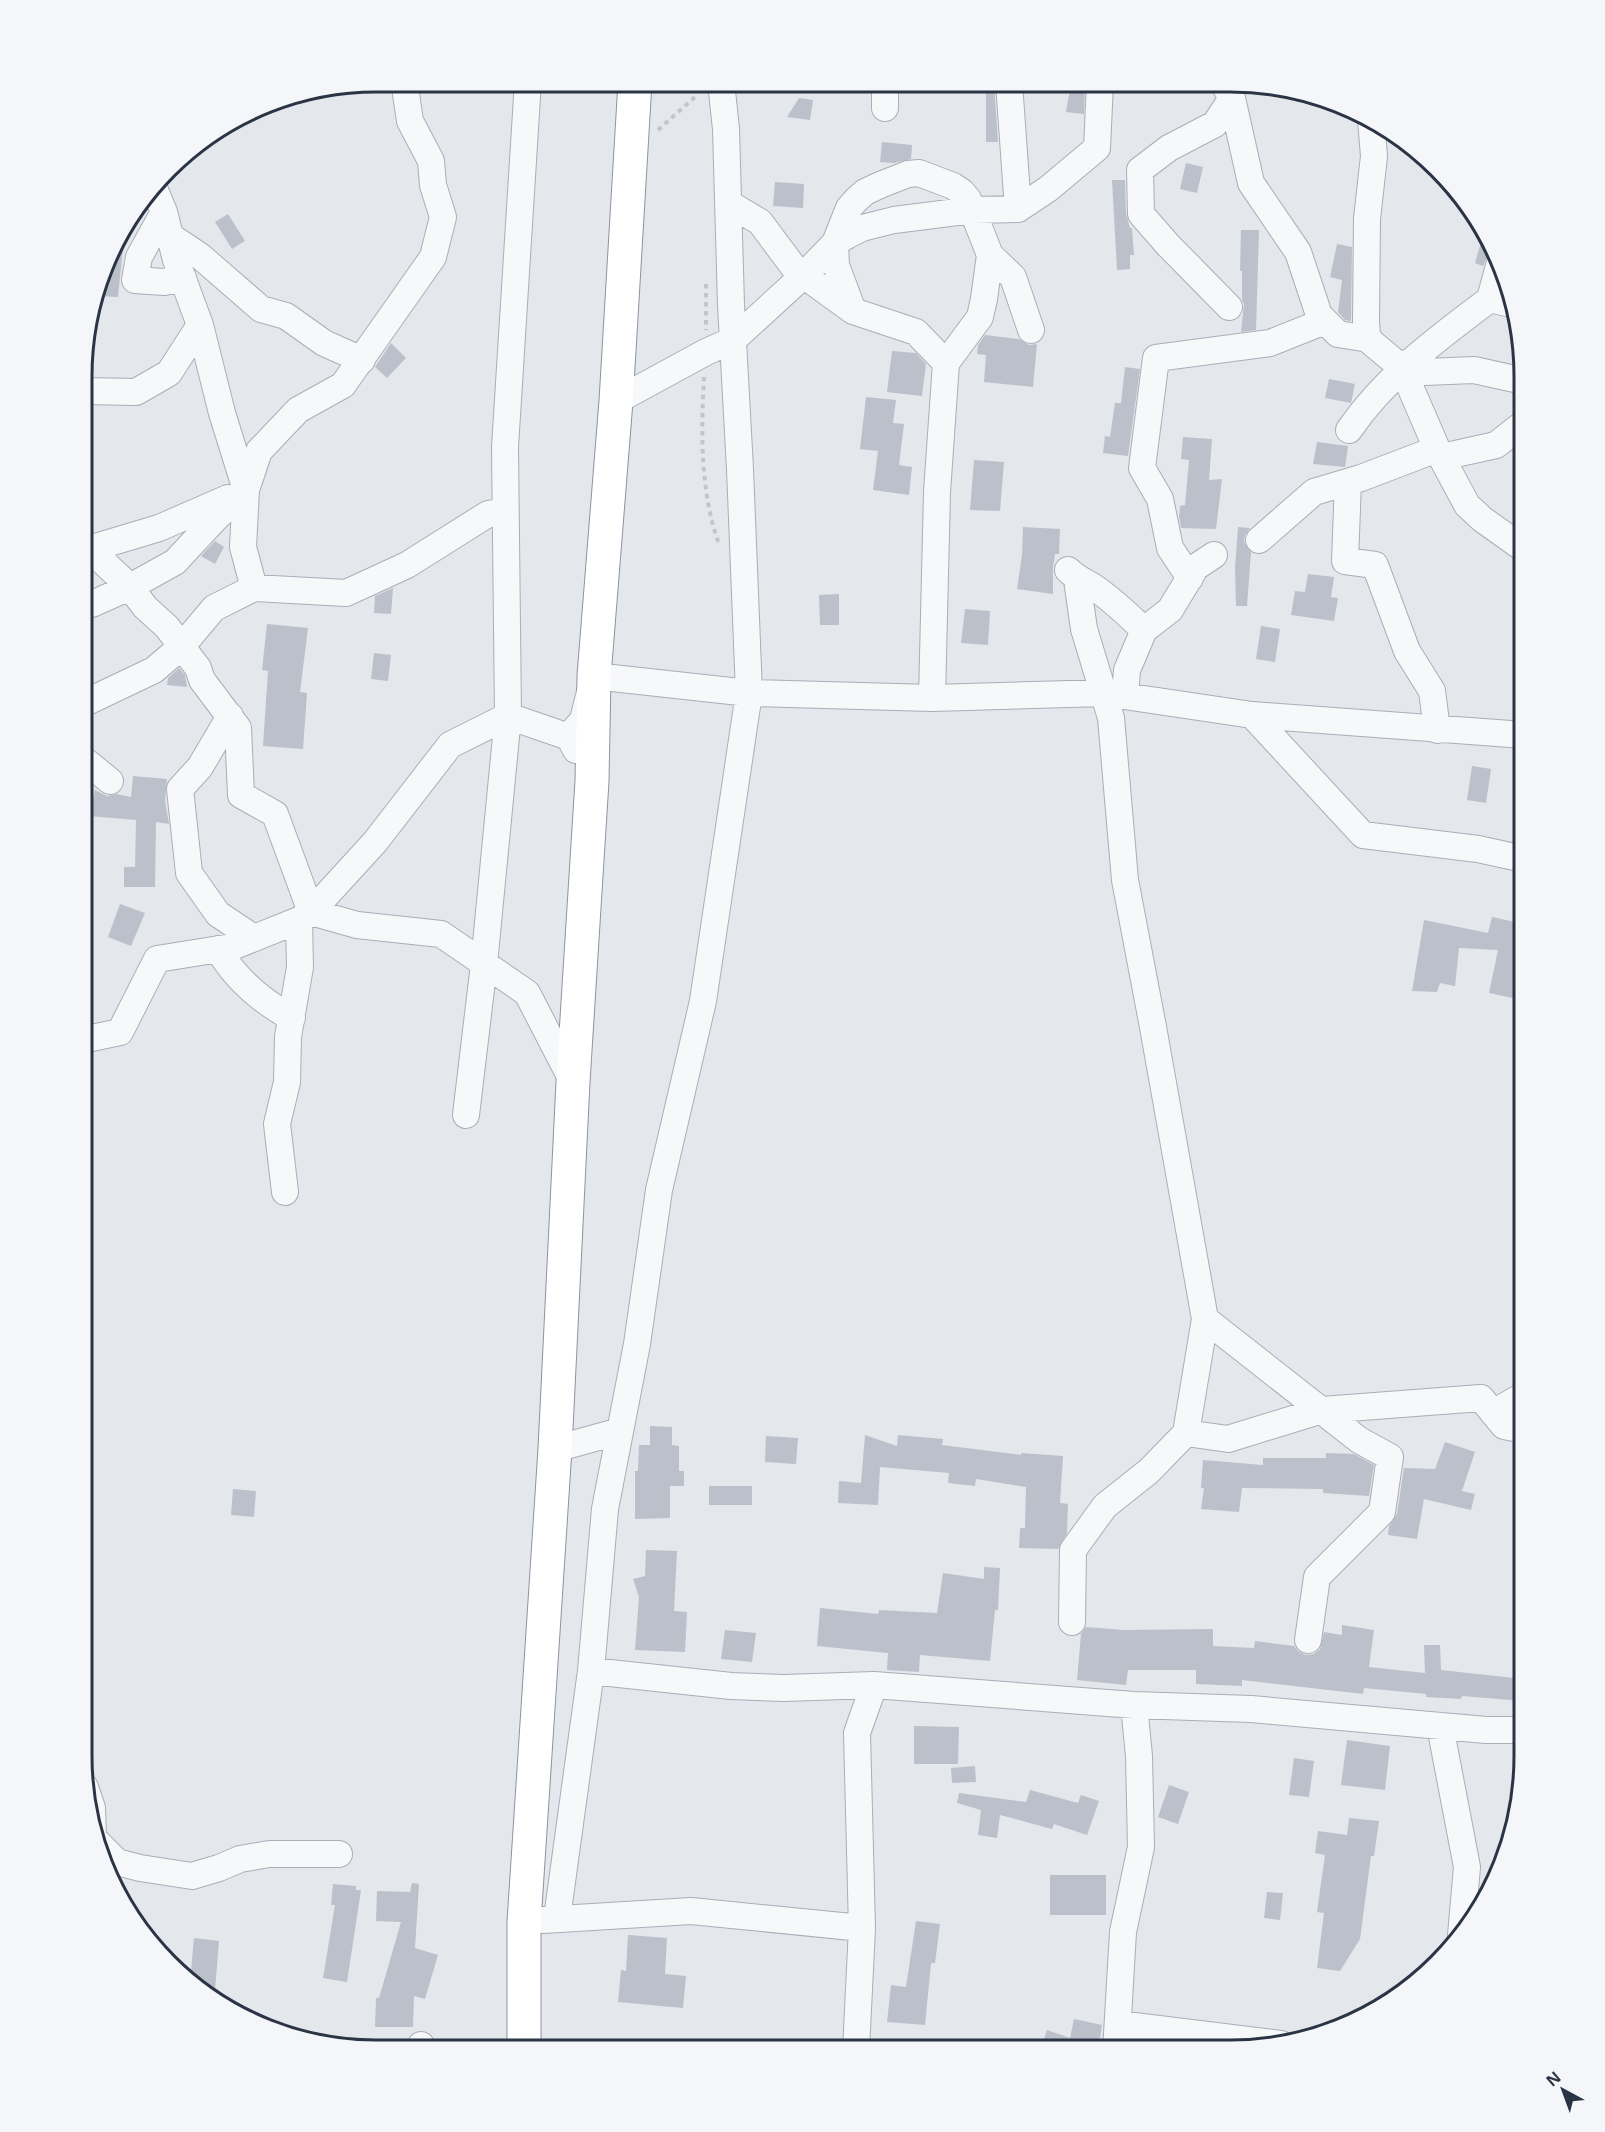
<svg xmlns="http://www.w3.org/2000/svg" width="1605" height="2132" viewBox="0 0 1605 2132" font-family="'Noto Sans',sans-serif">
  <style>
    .building { fill: #bbc0ca }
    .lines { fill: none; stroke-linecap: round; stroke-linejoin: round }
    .minor-casing { stroke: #a9aeb7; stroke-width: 28 }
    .highway-casing { stroke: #8b94a3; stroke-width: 35 }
    .path { stroke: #c2c5cb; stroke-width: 4; stroke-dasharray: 4.5 4.5; stroke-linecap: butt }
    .minor { stroke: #f7f8fa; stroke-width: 26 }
    .highway { stroke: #fff; stroke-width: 33 }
    .rim { fill: none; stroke: #2b3445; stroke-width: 3 }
  </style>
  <rect width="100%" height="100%" fill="#e4e7ec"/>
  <path class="building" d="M986 83H994L998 142H986Z
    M1071 83H1085L1084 114 1066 112Z
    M799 98 813 100 810 120 787 117Z
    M882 142 912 145 911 159 894 163 880 162Z
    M1186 163 1203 167 1197 193 1180 189Z
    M1112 180H1125L1126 214 1130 228H1132L1134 255H1130V269L1117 270Z
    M775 182 804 184 803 208 773 206Z
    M228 214 245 241 232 249 215 222Z
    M1241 230H1259L1256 330 1241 332 1244 304 1242 300V271H1240Z
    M1484 231 1495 248 1489 252 1483 266 1475 263Z
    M118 236 124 238 118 297 98 296Z
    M1337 244 1352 247 1351 321 1345 320 1338 312 1342 280 1330 277Z
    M985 335 1019 339 1029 345 1037 344 1033 387 984 382 986 355 977 354 978 345Z
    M391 343 406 358 387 378 375 367Z
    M892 351 916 353 926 364 922 396 887 392Z
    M1125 367 1140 369 1128 456 1103 453 1105 436 1110 437 1115 403H1121Z
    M1329 379 1355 384 1351 403 1325 398Z
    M866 397 896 400 893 423 904 424 899 465 912 467 909 495 873 490 878 451 860 449Z
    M1183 437 1212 439 1209 480 1222 479 1216 529 1181 528 1179 516 1180 506 1185 505 1189 460 1181 459Z
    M1317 442 1348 446 1345 467 1313 464Z
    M974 460 1004 462 1000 511 970 510Z
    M1023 527 1060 529 1059 554H1055L1053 567V594L1017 589 1022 555Z
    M1238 527 1250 528 1245 535 1244 542 1251 552 1247 606H1236L1235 568Z
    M215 541 224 547 215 564 201 556Z
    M1308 574 1334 577 1331 597 1338 598 1334 621 1291 615 1295 591 1305 592Z
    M393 588 391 614 374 613 375 596Z
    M839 594V625H820L819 595Z
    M965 609 990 611 988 645 961 643Z
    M267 624 308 628 300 692 307 693 303 749 263 746 268 671 262 670Z
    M1261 626 1280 629 1275 662 1256 659Z
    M374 653 391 655 388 681 371 679Z
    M179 668 185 675 187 687 167 685 168 678Z
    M1472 766 1491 769 1486 803 1467 800Z
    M133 776 167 779 165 801 169 824 156 822 155 887H124V867H135L136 820 89 816 95 790 107 796 116 794 131 797Z
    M120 904 145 913 131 946 108 937Z
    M1492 917 1524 924V966L1517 999 1489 993 1498 950 1459 948 1455 986 1440 983 1437 992 1412 991 1424 920 1488 933Z
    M650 1426 672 1427V1445L679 1446V1471H684V1486H670V1518L635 1519V1471H638L639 1445H650Z
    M865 1435 897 1446 898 1435 943 1439 942 1445 1021 1455V1453L1063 1456 1060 1503 1068 1504 1067 1533 1058 1549 1019 1548 1020 1528H1025L1026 1487 976 1479 975 1486 948 1483 949 1473 880 1467 878 1505 838 1503 839 1481 861 1483Z
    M766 1436 798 1438 796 1464 765 1462Z
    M1445 1442 1475 1452 1462 1491 1475 1494 1471 1510 1424 1499 1417 1539 1388 1535 1389 1526 1397 1514 1404 1468 1435 1469Z
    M1326 1453 1354 1454 1374 1465 1369 1496 1323 1493V1489L1242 1488 1239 1512 1201 1509 1204 1488H1201L1203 1460 1263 1465V1458H1326Z
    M709 1486H752V1505H709Z
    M233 1489 256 1491 254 1517 231 1515Z
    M646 1550 677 1551 674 1611 687 1612 685 1652 635 1650 639 1597 633 1579 645 1576Z
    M984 1567 1000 1568 998 1610H995L990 1661 920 1655 919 1672 887 1670 888 1653 817 1646 820 1608 878 1614 879 1610 937 1613 943 1573 984 1579Z
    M1342 1625 1374 1630 1369 1667 1425 1673 1424 1645H1440L1441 1670 1523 1679V1701L1462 1696 1461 1699 1426 1697V1694L1364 1688 1363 1694 1242 1680V1686L1196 1684V1670H1128L1126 1685 1077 1680 1081 1634 1086 1627 1124 1630 1213 1629V1646L1254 1648 1255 1641 1294 1646 1299 1652 1306 1655 1314 1654 1320 1649 1324 1632 1342 1635Z
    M725 1630 756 1633 752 1662 721 1659Z
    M914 1726 959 1727 958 1764H914Z
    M1347 1740 1390 1746 1385 1790 1341 1785Z
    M1294 1758 1314 1761 1309 1797 1289 1795Z
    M975 1766 976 1782 952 1783 951 1768Z
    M1169 1785 1189 1792 1178 1824 1158 1817Z
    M1030 1790 1078 1803 1081 1795 1099 1801 1087 1835 1054 1824 1052 1829 1000 1815 997 1838 978 1835 981 1810 957 1803 959 1793 1026 1802Z
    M1349 1818 1379 1821 1374 1856H1371L1360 1939 1340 1971 1317 1968 1324 1913 1317 1912 1325 1855 1315 1853 1318 1831 1347 1835Z
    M1050 1875H1106V1915H1050Z
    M412 1883 419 1884 415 1948 438 1955 425 1999 414 1996 413 2027H375L376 1998H379L401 1922 376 1921 377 1891 410 1892Z
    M333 1884 356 1886V1890H361L347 1982 323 1978 335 1905H331Z
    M1267 1892 1283 1893 1280 1920 1264 1918Z
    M916 1921 940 1924 935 1963H931L925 2025 887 2022 891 1985 906 1987Z
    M628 1935 667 1938 665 1974 686 1976 683 2008 618 2002 621 1970 626 1971Z
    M194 1938 219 1941 214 2002 190 1982Z
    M1074 2019 1102 2025 1098 2051 1054 2050 1042 2046 1047 2030 1070 2038Z"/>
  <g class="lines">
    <g class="minor-casing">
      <path id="minor" d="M885 82V108
        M1009 83 1018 209
        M1223 83 1232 98 1251 183 1298 252 1319 315 1338 334 1369 339
        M1371 120 1374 156 1367 219 1366 322 1367 335 1371 342 1402 368 1437 449 1467 505 1482 519 1524 549
        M154 188 164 212 176 260 200 325 222 413 246 490 243 547 254 588
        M728 203 760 222 795 269 853 311 916 332 946 363 937 492 932 698
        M164 212 139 257 135 280 164 282 183 278
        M170 236 200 256 261 309 286 316 324 343 362 360
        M990 255 1013 277 1031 330
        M1500 262 1490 299 1515 305
        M1229 307 1168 245 1141 214 1140 170 1169 148 1215 124 1232 98
        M853 311 836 265 835 243 849 208 856 200 865 192 880 185 908 174 919 173 953 186 962 192 968 199 990 255 984 299 980 317 946 363
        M1409 362 1425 372 1474 370 1524 381
        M83 391 136 392 169 373 200 325
        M616 401 706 352 733 340 804 275 835 243 848 235 862 228 894 220 973 210 1018 209 1048 189 1097 148 1100 83
        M1349 430C1386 376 1438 338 1490 299
        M1442 457 1496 445 1524 423
        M1348 482 1345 561 1375 565 1407 651 1432 691 1437 730
        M1259 540 1314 492 1361 478 1437 449
        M83 543 130 587 145 607 167 627 198 668 202 680 238 728 241 795 275 814 311 912
        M83 558 89 549 159 528 228 498
        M1068 570C1076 578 1083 581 1092 586 1111 598 1128 615 1144 630
        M1190 578 1170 548 1160 499 1142 468 1156 358 1270 343 1325 321
        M1077 580 1084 629 1111 718 1125 880 1153 1027 1205 1319 1359 1440 1390 1457 1382 1512 1317 1577 1308 1640
        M83 604H92L130 587 175 562 215 519 246 490 259 451 298 410 343 385 433 257 443 217 433 185 431 161 410 121 404 81
        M1125 696 1127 670 1144 630 1170 610 1196 567 1214 555
        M89 701 154 670 182 646 214 608 254 588 346 593 407 565 488 514 505 511
        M1252 715 1363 835 1478 849 1524 859
        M230 716 200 767 180 789 189 873 218 914 254 938
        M568 737 583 720 594 676 749 693 932 698 1104 693 1252 715 1524 735
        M83 759 110 781
        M311 912 357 925 441 934 527 993 573 1082
        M218 949C236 980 261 1001 292 1018
        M82 1040 120 1032 157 959 232 947 299 920 311 912 375 842 450 745 508 716 569 737 576 750
        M466 1115 484 964 508 716 505 447 528 81
        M285 1192 277 1124 287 1082 288 1037 300 967 299 920
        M1493 1413 1524 1395
        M1186 1433 1228 1439 1322 1410 1481 1398 1504 1426 1524 1430
        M555 1449 620 1431
        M1072 1622 1073 1550 1105 1506 1149 1471 1186 1433 1205 1319
        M591 1671 731 1686 784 1688 874 1685
        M1440 1726 1467 1867 1461 1935
        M85 1787 92 1808 93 1838
        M93 1838 117 1862 140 1868 192 1876 219 1868 240 1859 269 1854H339
        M557 1918 591 1671 605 1509 637 1344 659 1190 703 1001 749 693 740 469 731 305 726 129 721 82
        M543 1920 691 1911 862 1928 857 1733 874 1685 1134 1705 1251 1709 1486 1730H1523
        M1118 2024 1281 2044
        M421 2049V2045
        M856 2050 862 1928
        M1116 2051 1123 1932 1141 1847 1139 1756 1134 1705"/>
    </g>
    <g class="highway-casing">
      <path id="highway" d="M524 2049V1922L555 1449 573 1082 592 781 594 676 616 401 635 82"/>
    </g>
    <path class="path" d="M685 82 697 94
      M658 130 697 95
      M706 284V330
      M704 377C701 431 700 492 719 544"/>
    <use href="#minor" class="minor"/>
    <use href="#highway" class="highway"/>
  </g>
  <path d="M0 0H1605V2132H0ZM376 92H1230A284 284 0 0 1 1514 376V1756A284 284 0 0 1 1230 2040H376A284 284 0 0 1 92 1756V376A284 284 0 0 1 376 92Z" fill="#f4f6f9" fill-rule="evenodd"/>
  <path class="rim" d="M376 92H1230A284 284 0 0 1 1514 376V1756A284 284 0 0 1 1230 2040H376A284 284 0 0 1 92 1756V376A284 284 0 0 1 376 92Z"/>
  <g transform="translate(1563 2090) rotate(319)" stroke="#f4f6f9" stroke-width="4.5" paint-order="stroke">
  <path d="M0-4.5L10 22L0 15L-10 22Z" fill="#2b3445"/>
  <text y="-9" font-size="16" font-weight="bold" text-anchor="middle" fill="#2b3445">N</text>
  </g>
</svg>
